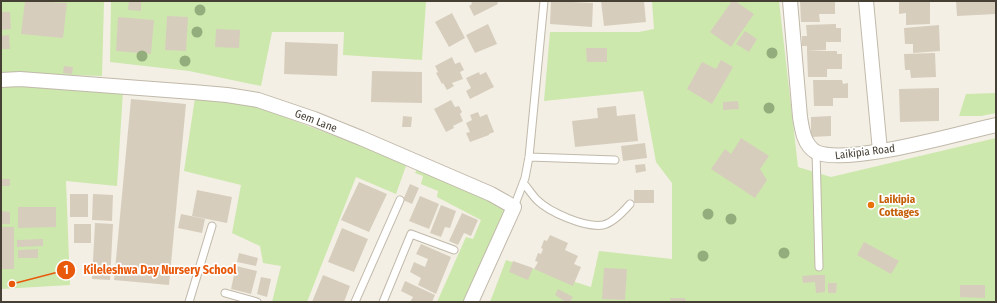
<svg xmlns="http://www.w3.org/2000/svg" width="997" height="303" viewBox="0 0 997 303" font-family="'Fira Sans Condensed',sans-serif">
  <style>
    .green { fill: #cce8ac }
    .building { fill: #d7cdbd }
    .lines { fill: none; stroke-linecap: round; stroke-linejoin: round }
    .service-casing { stroke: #c1b9aa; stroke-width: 9 }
    .minor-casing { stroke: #c1b9aa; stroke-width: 16 }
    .service { stroke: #fff; stroke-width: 7 }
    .minor { stroke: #fff; stroke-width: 14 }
    .tree { fill: #93ad7c }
    .food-dot { fill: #e8710a; stroke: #fff; stroke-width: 1.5 }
    .labels { text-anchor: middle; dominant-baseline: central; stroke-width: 3.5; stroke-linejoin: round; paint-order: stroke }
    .street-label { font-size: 11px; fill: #453f34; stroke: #fff }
    .food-label { font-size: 11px; font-weight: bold; fill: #c56008; stroke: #fff; text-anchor: start }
    .leader { fill: none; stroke: #e8590c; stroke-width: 1.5 }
    .callout-dot { fill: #e8590c; stroke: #fff; stroke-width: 1.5 }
    .mark-label { font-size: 12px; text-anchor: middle; font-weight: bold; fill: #fff }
    .callout-label { font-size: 12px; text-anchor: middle; font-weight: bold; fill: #e8590c; stroke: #fff; stroke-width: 3.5; stroke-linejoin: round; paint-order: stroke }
  </style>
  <rect width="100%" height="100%" fill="#f3efe4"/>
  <path class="green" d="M1 1H104L102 76 1 73Z
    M111 1H426L422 60 343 55 344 32H272L261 86 189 71 110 62Z
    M652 1H779L798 167 831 177 996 138V302H490L506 260 591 287 599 251 672 259V183L656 162 643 91 544 101 550 32H639L654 29Z
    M1 84 123 91 117 186 66 181 70 285 1 289Z
    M996 93V113L981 116H959L966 94Z
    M195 98 255 106 407 163 396 194 356 177 307 302H272L281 266 263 263 260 246 232 233 241 185 184 171Z
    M419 166 510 208 469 302H437L466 237 473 239 481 220 437 197 438 191 421 184 423 176 415 173Z"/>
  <path class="building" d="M25 1 67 3 63 38 21 34Z
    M129 1 141 2V11L128 10Z
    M471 1H497L498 4 474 16 469 6 472 4Z
    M551 1 593 3 592 27 550 24Z
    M601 1H644L646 22 604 26Z
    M732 1H735L754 14 731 47 710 32Z
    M800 1H835V14H819L820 22H801Z
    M899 1H930V24L906 25V13L899 14Z
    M956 1H996V14L957 16Z
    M1 12H10L11 29 1 30Z
    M452 13 465 38 449 47 435 22Z
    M167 16 188 17 186 51 165 50Z
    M118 17 154 20 151 54 116 51Z
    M488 24 497 44 475 53 466 35Z
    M836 24V28H841V42H826V50L807 51V46H802V36H807L806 25Z
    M939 25 940 51 913 53V44H905L904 28Z
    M216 29 240 30 239 48 215 47Z
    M745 31 757 39 749 52 736 44Z
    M9 35 10 49H1V36Z
    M285 42 338 44 337 76 284 74Z
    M586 48H607V62H587Z
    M807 51H837V54H842V69H827V77H808Z
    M935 53 936 77 911 78 910 70H905L904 54Z
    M452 57 455 64 460 62 464 70 460 72 463 79 452 83 454 86 447 90 443 83 442 84 436 73 438 72 435 66Z
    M721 60 733 67 712 104 687 89 702 62 716 69Z
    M64 66 73 67 72 74 63 73Z
    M372 71 422 72V103L371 102Z
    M479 72 480 75 486 72 494 87 470 99 466 91 471 88 466 78Z
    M813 80H842L843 84 848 83V98H833V106H814Z
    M939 88V121L900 122 899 89Z
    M131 99 186 104 169 285 114 280Z
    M451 100 455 107 459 106 462 112 460 114 463 121 453 126 454 128 446 132 434 109Z
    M738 101 739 109 723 110V102Z
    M616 106 617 116 635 114 638 141 575 147 572 121 598 118 597 108Z
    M478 112 480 117 487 114 494 132 489 134V135L470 142 466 133 470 132 466 123 472 120 470 115Z
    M403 116 412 117 411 127H402Z
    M831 116V136L811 137V117Z
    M741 138 769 156 760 169 767 180 755 198 711 169 725 149 731 154Z
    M645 143 647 158 623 161 621 146Z
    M645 164 646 171 636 173 635 165Z
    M1 179H10V186H1Z
    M359 182 387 194 369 232 341 220Z
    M410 184 419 188 412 204 403 200Z
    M197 190 232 197 227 223 192 216Z
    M634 190H654V203H634Z
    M70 194H88V217H70Z
    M93 194 113 195 112 221 92 220Z
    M420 196 439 204 429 229 409 221Z
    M441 205 456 211 450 228 445 227 441 237 430 233Z
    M18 207H56V227L18 228Z
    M1 211 10 212V224H1Z
    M462 213 478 220 471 236 464 233 458 245 449 241Z
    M181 214 205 219 202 233 178 228Z
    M95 223 113 224 110 280 92 279Z
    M74 224H91V243H74Z
    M1 227H14V269H1Z
    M342 228 368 239 354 272 328 262Z
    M550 235 568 243 565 250 578 256 574 264 581 267 573 286 534 269 538 262 535 261 538 253 541 254 543 249 541 248 544 240 547 241Z
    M43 239V246L17 247V240Z
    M864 242 899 261 891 274 857 255Z
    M421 244 451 257 436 294 418 285 421 278 410 272 414 262 425 267 428 259 416 254Z
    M38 249V258H18V250Z
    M239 253 258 258 256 266 237 262Z
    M513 261 533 268 528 280 509 272Z
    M236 266 257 271 251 294 231 289Z
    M604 268 627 269 625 300 602 299Z
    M323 275 350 286 344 302H312Z
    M815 275H825V292L816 293 815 282 803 283 802 276Z
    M261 277 271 279 267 297 257 294Z
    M405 281 435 295 432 302H410L413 297 401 291Z
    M828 283H837L836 293H828Z
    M960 285H985V298L960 297Z
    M558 289 573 297 570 302H566L555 295Z
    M670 298H685L686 302H671Z"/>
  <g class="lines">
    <g class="service-casing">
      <path id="service" d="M816 151 819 267
        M529 157 615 160
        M523 183C528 188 532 195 537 200 549 212 585 228 603 225 613 223 623 212 630 204
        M514 207 525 178 529 157 544 1
        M225 293 257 302
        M189 302 212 226
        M355 302 400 200
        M383 302 411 234 454 250"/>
    </g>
    <g class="minor-casing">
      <path id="minor" d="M790 1 800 117C802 130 804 145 816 152 847 166 960 133 996 125
        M866 1 880 151
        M1 80 20 79 193 92 227 95 258 100 314 119 361 138 491 194 514 207 471 302"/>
    </g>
    <use href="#service" class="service"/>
    <use href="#minor" class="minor"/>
  </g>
  <g class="tree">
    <circle cx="200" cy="10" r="5.5"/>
    <circle cx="197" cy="32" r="5.5"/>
    <circle cx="772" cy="53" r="5.5"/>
    <circle cx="142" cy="56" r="5.5"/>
    <circle cx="185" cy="61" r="5.5"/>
    <circle cx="769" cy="108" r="5.5"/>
    <circle cx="708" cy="214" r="5.5"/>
    <circle cx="731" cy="219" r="5.5"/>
    <circle cx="784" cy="253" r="5.5"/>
    <circle cx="703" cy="256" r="5.5"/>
  </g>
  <circle class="food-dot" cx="871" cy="205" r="4"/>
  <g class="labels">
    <g class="street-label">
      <text transform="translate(316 121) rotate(21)">Gem Lane</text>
      <text transform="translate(865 152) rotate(-7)">Laikipia Road</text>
    </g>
    <g class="food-label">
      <text x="879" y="199">Laikipia<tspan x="879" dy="13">Cottages</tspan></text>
    </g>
  </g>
  <path class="leader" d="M12 284L66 270"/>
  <g class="callout-dot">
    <circle cx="12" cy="284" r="4"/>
    <circle cx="66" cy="270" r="10"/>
  </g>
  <g class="mark-label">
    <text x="66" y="274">1</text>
  </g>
  <g class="callout-label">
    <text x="160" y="274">Kileleshwa Day Nursery School</text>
  </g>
  <rect width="997" height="303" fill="none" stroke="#453f34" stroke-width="4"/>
</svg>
